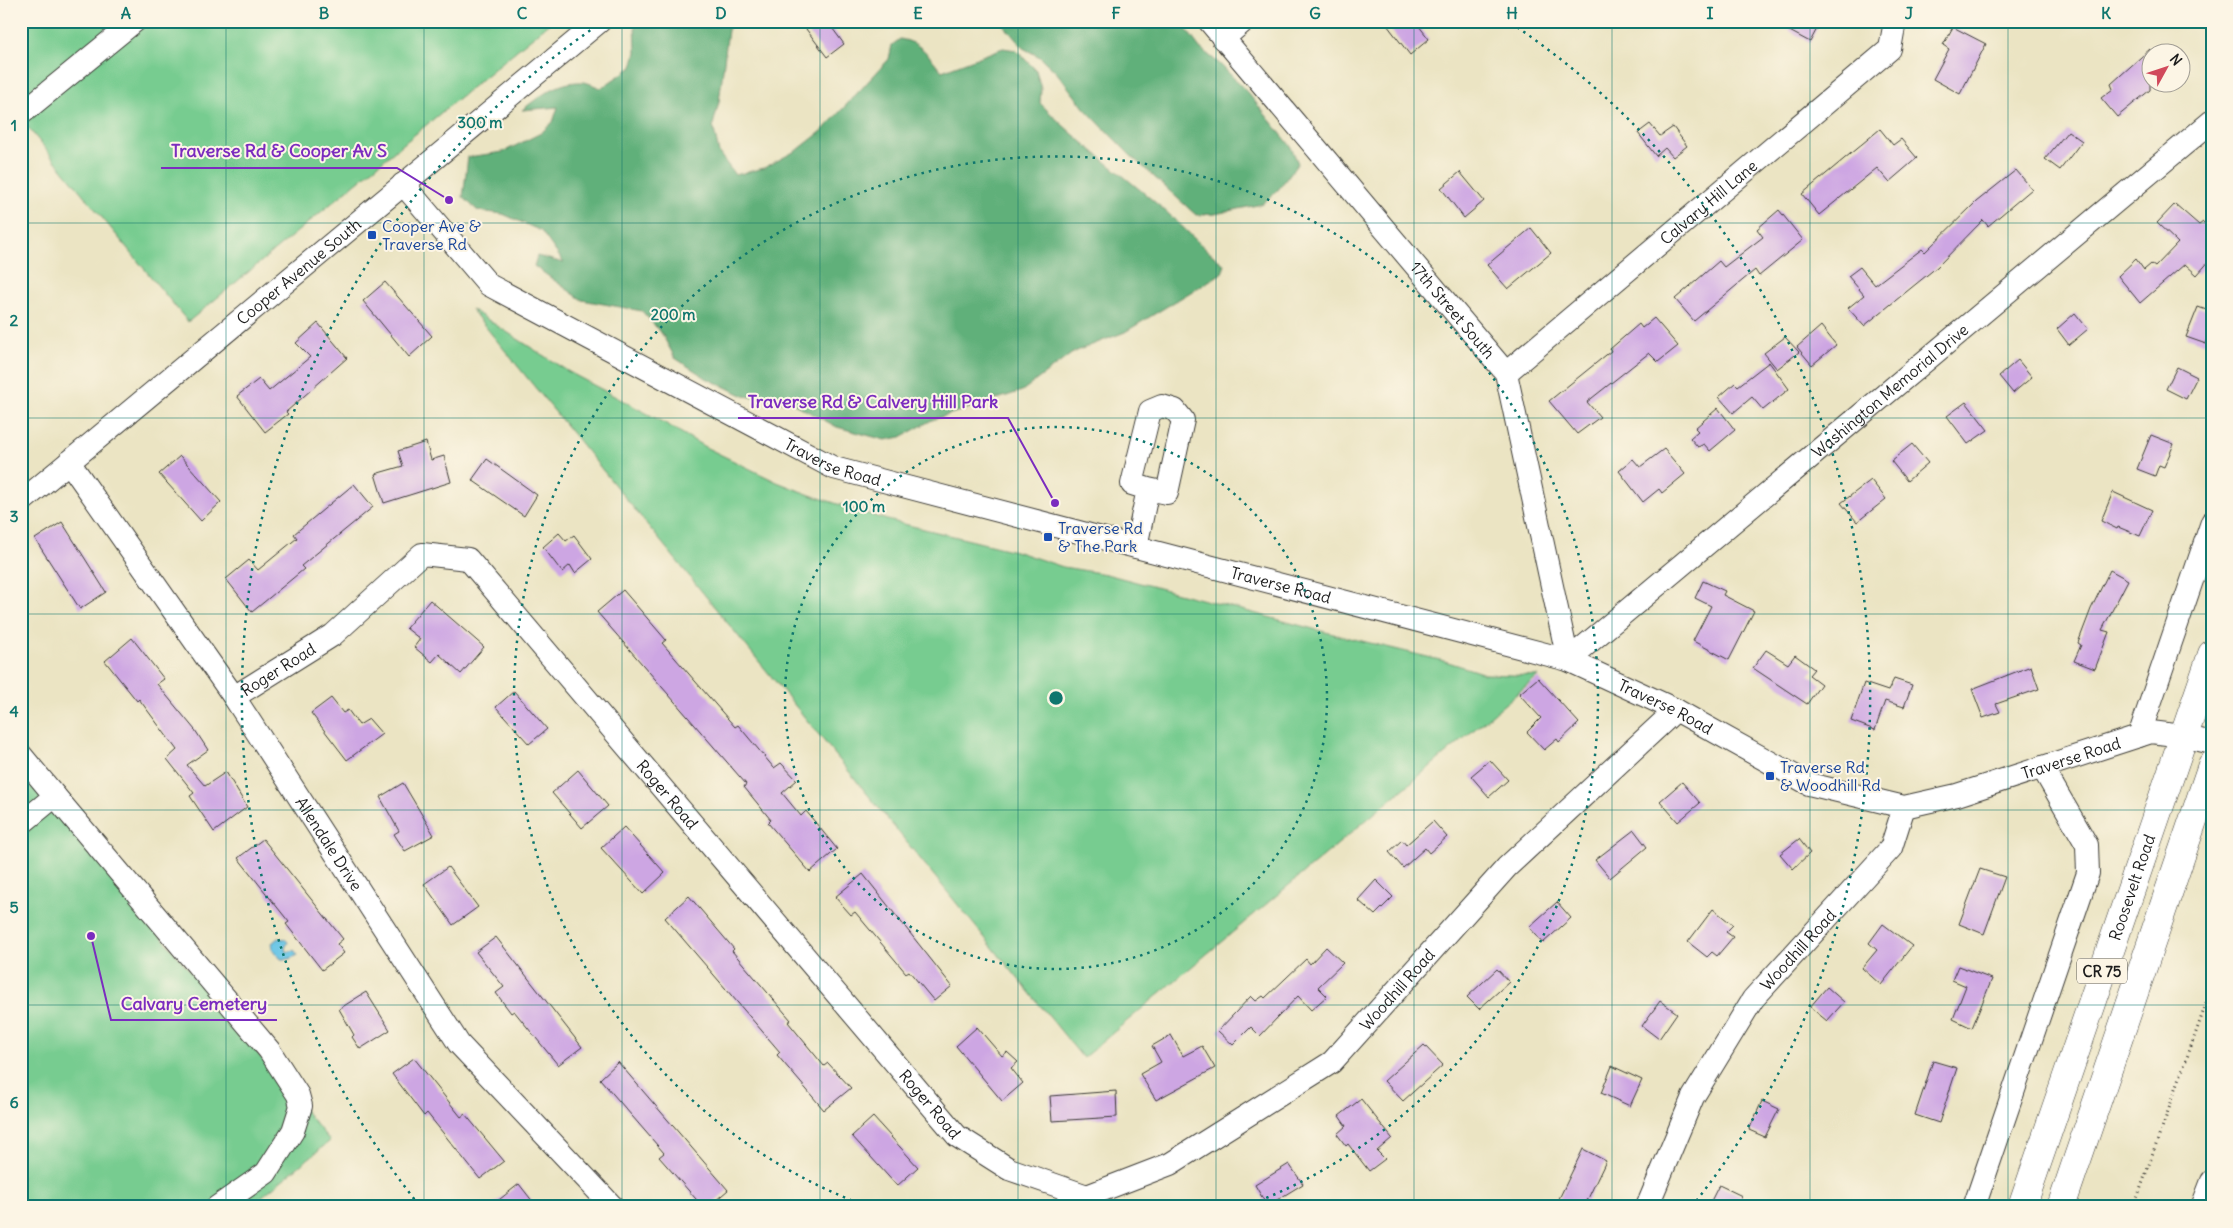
<svg xmlns="http://www.w3.org/2000/svg" width="2233" height="1228" viewBox="0 0 2233 1228" font-family="Delius,sans-serif">
  <style>
    .green { fill: #77cc90; stroke: #4a7456 }
    .forest { fill: #61b07a; stroke: #3e664b }
    .water { fill: #68c5e6; stroke: #427081 }
    .building { fill: #cda6e3 }
    .lines { fill: none; stroke-linecap: round; stroke-linejoin: round }
    .minor-casing { stroke: #3b3a35; stroke-width: 24 }
    .major-casing { stroke: #3b3a35; stroke-width: 29 }
    .path { stroke: #3b3a35; stroke-width: 3; stroke-dasharray: 1 4; stroke-linecap: butt }
    .minor { stroke: #fff; stroke-width: 22 }
    .major { stroke: #fff; stroke-width: 28 }
    .grid { fill: none; stroke: #0f766e; stroke-width: 1; stroke-opacity: 0.55 }
    .ring { fill: none; stroke: #0f766e; stroke-width: 2.5; stroke-dasharray: 2.5 5 }
    .transit-dot { fill: #1a4fb4; stroke: #fcf5e5; stroke-width: 2 }
    .labels { text-anchor: middle; dominant-baseline: central; stroke-width: 4; stroke-linejoin: round; paint-order: stroke }
    .shield { fill: #fcf5e5; stroke: #5f5d58; stroke-width: 1 }
    .shield-label { font-size: 15px; font-weight: bold; fill: #1c1c1c }
    .street-label { font-size: 16px; fill: #1c1c1c; stroke: #fcf5e5 }
    .transit-label { font-size: 16px; fill: #164399; stroke: #fcf5e5; text-anchor: start }
    .centre { fill: #0f766e; stroke: #fcf5e5; stroke-width: 2.5 }
    .ring-label { font-size: 15px; text-anchor: middle; font-weight: bold; fill: #0f766e; stroke: #fcf5e5; stroke-width: 4; stroke-linejoin: round; paint-order: stroke }
    .leader { fill: none; stroke: #7b2cbf; stroke-width: 2 }
    .callout-dot { fill: #7b2cbf; stroke: #fcf5e5; stroke-width: 2 }
    .callout-label { font-size: 18px; text-anchor: middle; font-weight: bold; fill: #7b2cbf; stroke: #fcf5e5; stroke-width: 4; stroke-linejoin: round; paint-order: stroke }
    .neatline { fill: none; stroke: #0f766e; stroke-width: 2 }
    .grid-label { font-size: 16px; text-anchor: middle; font-weight: bold; fill: #0f766e }
  </style>
  <rect width="100%" height="100%" fill="#fcf5e5"/>
  <filter id="ink" filterUnits="userSpaceOnUse"><feTurbulence type="fractalNoise" baseFrequency=".02" numOctaves="2"/><feDisplacementMap in="SourceGraphic" scale="10" xChannelSelector="R" yChannelSelector="G"/><feConvolveMatrix kernelMatrix="1 2 1 2 8 2 1 2 1" color-interpolation-filters="sRGB"/></filter>
  <filter id="wash" filterUnits="userSpaceOnUse"><feTurbulence type="fractalNoise" baseFrequency=".0096" numOctaves="4" result="noise"/><feDisplacementMap in="SourceGraphic" scale="20" xChannelSelector="R" yChannelSelector="G"/><feGaussianBlur stdDeviation="1.12" result="paint"/><feColorMatrix in="noise" values="0 0 0 0 0 0 0 0 0 0 0 0 0 0 0 0 0 1.4 0 .05"/><feComposite in="paint" operator="in"/></filter>
  <g filter="url(#wash)">
    <rect width="100%" height="100%" fill="#ebe4c3"/>
    <path class="green" d="M21 21H552L188 322 21 119Z
      M471 309 569 372 663 422 705 447 777 482 810 495 887 520 1015 551 1063 567 1106 574 1321 631 1448 662 1485 674 1538 676 1083 1058Z
      M21 766 330 1141 249 1207H21Z"/>
    <path class="forest" d="M638 21H734L728 30 719 102 713 125 719 153 735 175 764 168 799 149 822 131 889 59 892 45 900 39C921 42 929 56 942 71L1003 48 1016 50 1036 70 1041 89 1040 103C1077 141 1121 173 1162 208 1184 227 1201 247 1225 265L1222 273 1125 332 1074 352 1022 391 932 420 901 437 885 440 837 427 792 403 744 396 706 378 675 358 662 334 642 311 582 300 534 266 537 256 564 263 541 231 503 214 478 211 463 197 468 157 503 152 541 133 553 122 558 107 522 110C540 96 558 81 582 82 588 82 595 86 601 88L632 67 636 52 635 24Z
      M1000 21H1180L1200 48 1221 65 1248 93 1290 145 1298 163 1278 190 1262 204 1215 214 1196 215 1130 155 1085 109 1057 73 1040 57 1023 48Z"/>
    <path class="water" d="M278 938 285 939 288 942 285 948 286 952 294 950 298 955 289 959H281L273 950 272 943Z"/>
    <g id="blocks">
      <path class="building" d="M800 21H827L844 44 827 57Z
        M1384 21H1415L1429 39 1410 55Z
        M1771 21H1821L1810 42Z
        M1953 27 1986 44 1960 94 1933 79 1949 49 1943 45Z
        M2150 49V90L2117 117 2101 98 2113 89 2111 84Z
        M1650 124 1660 136 1673 127 1687 146 1673 157 1665 148 1656 156 1638 133Z
        M1880 129 1893 145 1901 139 1917 158 1889 182 1877 168 1819 215 1802 194Z
        M2068 131 2082 141 2060 170 2045 159Z
        M2016 170 2032 189 1988 226 1983 220 1937 267 1864 326 1848 308 1864 295 1848 276 1860 267 1875 285 1922 249 1925 252 1976 202Z
        M1460 172 1484 201 1464 218 1441 188Z
        M2175 204 2199 225 2203 222 2212 229V258L2197 275 2185 264 2140 303 2118 276 2136 259 2144 270 2151 264 2155 267 2178 243 2157 223Z
        M1779 210 1803 240 1759 276 1755 270 1694 321 1675 299 1719 261 1724 267 1763 237 1757 229Z
        M1531 228 1551 253 1508 289 1487 265Z
        M385 282 432 336 409 357 363 301Z
        M2198 307 2212 312V329L2206 344 2186 337Z
        M2075 313 2088 329 2069 345 2057 329Z
        M1654 318 1678 346 1658 362 1649 353 1587 402 1600 417 1577 434 1549 401 1611 351 1610 349 1639 324 1642 328Z
        M318 323 347 358 286 412 288 414 265 432 237 396 259 379 269 391 310 357 296 343Z
        M1821 326 1836 345 1812 365 1797 347Z
        M1785 337 1799 352 1777 369 1764 353Z
        M2018 360 2032 377 2013 393 1999 376Z
        M1769 362 1789 389 1763 410 1752 397 1733 413 1719 397 1735 383 1738 386Z
        M2177 367 2197 377 2186 399 2166 389Z
        M1966 402 1988 430 1968 444 1947 416Z
        M1718 408 1735 430 1710 451 1704 444 1698 447 1690 438 1698 431 1695 428Z
        M2151 435 2174 444 2164 467 2159 465 2155 476 2137 469Z
        M426 442 431 460 444 456 451 482 384 503 375 474 403 466 398 451Z
        M1912 444 1928 463 1907 481 1891 461Z
        M1664 449 1685 474 1662 493 1659 489 1643 502 1619 471 1633 459 1640 467Z
        M180 456 221 502 201 521 159 474Z
        M487 459 537 495 524 516 472 480Z
        M1871 480 1886 499 1857 522 1841 503Z
        M354 484 373 507 301 566 304 569 252 612 226 579 249 560 258 570 297 538 294 534Z
        M2113 492 2152 510 2140 536 2118 527 2117 529 2101 521Z
        M62 522 106 592 80 609 35 539Z
        M559 533 566 541 574 535 592 559 575 573 570 565 562 572 543 547Z
        M2110 570 2128 580 2102 630 2109 632 2095 669 2074 661 2081 645 2078 643 2091 609Z
        M1703 581 1725 591 1723 595 1754 611 1729 660 1693 641 1711 606 1695 598Z
        M623 590 666 640 662 643 735 727 738 725 774 768 781 763 797 780 782 793 801 816 806 811 837 849 810 872 768 823 771 820 744 787 746 784 597 612Z
        M430 600 484 647 461 674 439 654 432 662 414 647 420 639 406 628Z
        M132 638 164 679 157 684 195 730 208 750 187 765 205 786 226 772 247 807 214 832 190 796 194 793 167 759 177 750 139 699 137 701 105 661Z
        M1766 650 1788 664 1795 655 1814 669 1809 675 1821 684 1807 704 1753 668Z
        M2031 666 2039 689 1996 704 2000 712 1983 718 1972 689Z
        M1538 678 1579 723 1559 742 1557 739 1544 750 1527 732 1541 718 1519 694Z
        M1894 679 1912 685 1904 707 1885 701 1875 730 1851 721 1864 683 1888 691Z
        M514 691 547 729 529 744 496 707Z
        M331 698 343 713 348 710 359 725 369 719 382 734 347 760 311 713Z
        M1490 760 1508 780 1489 797 1471 776Z
        M578 770 608 806 582 828 552 793Z
        M1682 782 1700 803 1678 822 1660 801Z
        M403 783 434 835 405 851 394 834 399 831 380 797Z
        M1433 821 1447 837 1429 853 1425 848 1403 868 1389 852 1402 840 1406 845Z
        M624 827 665 873 643 894 601 848Z
        M1634 830 1647 847 1610 878 1595 860Z
        M263 839 343 939 337 944 344 953 322 970 286 924 289 922 238 858Z
        M1799 839 1810 853 1793 869 1780 854Z
        M448 867 478 907 453 925 424 884Z
        M1980 869 2005 877 1984 934 1959 924Z
        M863 874 952 986 934 1001 909 971 906 973 855 912 851 915 835 897Z
        M1376 880 1393 897 1375 915 1358 900Z
        M689 896 734 949 732 951 791 1020 788 1022 824 1066 828 1063 851 1088 824 1110 777 1055 780 1052 665 918Z
        M1557 902 1571 918 1543 943 1529 927Z
        M1713 909 1733 925 1726 932 1733 937 1717 956 1712 952 1707 957 1688 942Z
        M1883 924 1912 946 1881 985 1862 968 1877 950 1869 943Z
        M496 937 582 1047 558 1065 514 1011 511 1013 496 993 504 987 476 952Z
        M1326 947 1343 963 1318 987 1327 996 1311 1010 1298 996 1260 1036 1251 1027 1233 1045 1218 1031 1251 996 1256 1001 1263 996 1265 998 1306 959 1310 964Z
        M1958 966 1992 979 1972 1028 1953 1019 1966 986 1952 980Z
        M1497 969 1509 982 1479 1009 1467 997Z
        M1827 987 1844 1002 1827 1021 1810 1007Z
        M366 992 390 1030 360 1049 352 1037 354 1035 339 1009Z
        M1660 1001 1677 1013 1659 1039 1642 1026Z
        M977 1027 1002 1056 1007 1052 1018 1062 1011 1068 1023 1083 1002 1101 956 1046Z
        M1171 1035 1183 1056 1202 1046 1215 1068 1156 1100 1140 1074 1161 1062 1152 1046Z
        M1424 1045 1443 1065 1403 1101 1384 1081Z
        M414 1058 461 1117 465 1114 504 1161 480 1179 427 1113 424 1116 392 1074Z
        M1933 1061 1957 1068 1939 1123 1915 1115Z
        M618 1062 728 1190 708 1207H703L659 1157 664 1153 600 1079Z
        M1612 1066 1642 1080 1630 1106 1601 1093Z
        M1116 1091 1117 1117 1052 1121 1050 1096Z
        M1361 1099 1392 1138 1377 1151 1385 1159 1369 1171 1348 1144 1346 1146 1337 1134 1346 1126 1339 1116Z
        M1762 1101 1779 1109 1765 1137 1749 1130Z
        M873 1117 918 1167 897 1186 852 1136Z
        M1583 1149 1606 1161 1584 1207H1555Z
        M1289 1164 1303 1184 1267 1206 1255 1185Z
        M519 1184 537 1207H490Z
        M1719 1185 1742 1196 1737 1207H1708Z"/>
    </g>
  </g>
  <g filter="url(#ink)">
    <use href="#blocks" fill-opacity="0" stroke="#3b3a35" stroke-width="1"/>
    <g class="lines">
      <g class="minor-casing">
        <g id="minor">
          <path id="s1" d="M1209 21 1506 373 1568 660 2212 121"/>
          <path d="M1223 39 1244 21"/>
          <path d="M21 114 135 21"/>
          <path id="s2" d="M403 184 489 285 834 468 1568 660 1676 710 1809 784 1904 807 1957 795 2151 732 2183 736 2212 743"/>
          <path id="s3" d="M1506 373 1890 49 1895 21"/>
          <path id="s4" d="M69 462 234 697 459 1044 613 1207"/>
          <path id="s5" d="M21 502 600 21"/>
          <path d="M1136 547 1148 489 1132 484 1150 411 1162 406 1175 410 1183 420 1167 493 1148 489"/>
          <path id="s6" d="M234 697 333 635 422 554 468 559 957 1136 1009 1169 1087 1196"/>
          <path d="M2139 736 2212 522"/>
          <path d="M21 755 55 796 21 824"/>
          <path d="M55 796 269 1050 298 1095 301 1106 293 1131 266 1173 217 1207"/>
          <path id="s7" d="M1076 1205 1087 1196 1170 1164 1332 1062 1507 867 1676 710"/>
          <path id="s8" d="M1647 1207 1693 1097 1753 999 1891 848 1904 807"/>
          <path d="M1974 1207 2088 873 2087 845 2042 767"/>
          <path d="M2202 1207 2212 1181"/>
        </g>
      </g>
      <g class="major-casing">
        <g id="major">
          <path id="s9" d="M2022 1207 2212 654"/>
          <path d="M2061 1207 2212 765"/>
        </g>
      </g>
      <path class="path" d="M2134 1207 2212 987"/>
      <use href="#minor" class="minor"/>
      <use href="#major" class="major"/>
    </g>
  </g>
  <path class="grid" d="M226 21V1207M424 21V1207M622 21V1207M820 21V1207M1018 21V1207M1216 21V1207M1414 21V1207M1612 21V1207M1810 21V1207M2008 21V1207M21 223H2212M21 418H2212M21 614H2212M21 810H2212M21 1005H2212"/>
  <g class="ring">
    <circle cx="1056" cy="698" r="271"/>
    <path d="M866 1206A542 542 0 1 1 1246 1206"/>
    <path d="M419 1205A814 814 0 0 1 601 23M1511 23A814 814 0 0 1 1693 1205"/>
  </g>
  <g class="transit-dot">
    <rect x="367" y="230" width="10" height="10" rx="2.5"/>
    <rect x="1043" y="532" width="10" height="10" rx="2.5"/>
    <rect x="1765" y="771" width="10" height="10" rx="2.5"/>
  </g>
  <g class="labels">
    <rect class="shield" x="2077" y="958.5" width="50" height="25" rx="4"/>
    <g class="shield-label">
      <text x="2102" y="971">CR 75</text>
    </g>
    <g class="street-label">
      <text stroke="none"><textPath href="#s3" startOffset="265">Calvary Hill Lane</textPath></text>
      <text stroke="none"><textPath href="#s5" startOffset="361">Cooper Avenue South</textPath></text>
      <text stroke="none"><textPath href="#s1" startOffset="378">17th Street South</textPath></text>
      <text stroke="none"><textPath href="#s1" startOffset="1174">Washington Memorial Drive</textPath></text>
      <text stroke="none"><textPath href="#s2" startOffset="520">Traverse Road</textPath></text>
      <text stroke="none"><textPath href="#s2" startOffset="985">Traverse Road</textPath></text>
      <text stroke="none"><textPath href="#s6" startOffset="52">Roger Road</textPath></text>
      <text stroke="none"><textPath href="#s2" startOffset="1390">Traverse Road</textPath></text>
      <text stroke="none"><textPath href="#s2" startOffset="1825">Traverse Road</textPath></text>
      <text stroke="none"><textPath href="#s6" startOffset="592">Roger Road</textPath></text>
      <text stroke="none"><textPath href="#s4" startOffset="462">Allendale Drive</textPath></text>
      <text stroke="none"><textPath href="#s9" startOffset="338">Roosevelt Road</textPath></text>
      <text stroke="none"><textPath href="#s8" startOffset="301">Woodhill Road</textPath></text>
      <text stroke="none"><textPath href="#s7" startOffset="392">Woodhill Road</textPath></text>
      <text stroke="none"><textPath href="#s6" startOffset="998">Roger Road</textPath></text>
    </g>
    <g class="transit-label">
      <text x="382" y="226">Cooper Ave &amp;<tspan x="382" dy="18">Traverse Rd</tspan></text>
      <text x="1058" y="528">Traverse Rd<tspan x="1058" dy="18">&amp; The Park</tspan></text>
      <text x="1780" y="767">Traverse Rd<tspan x="1780" dy="18">&amp; Woodhill Rd</tspan></text>
    </g>
  </g>
  <circle cx="1056" cy="698" r="8" class="centre"/>
  <g class="ring-label">
    <text x="480" y="128">300 m</text>
    <text x="673" y="320">200 m</text>
    <text x="864" y="512">100 m</text>
  </g>
  <path class="leader" d="M449 200L397 168H161M1055 503L1008 418H738M91 936L111 1020H277"/>
  <g class="callout-dot">
    <circle cx="449" cy="200" r="5"/>
    <circle cx="1055" cy="503" r="5"/>
    <circle cx="91" cy="936" r="5"/>
  </g>
  <g class="callout-label">
    <text x="279" y="157">Traverse Rd &amp; Cooper Av S</text>
    <text x="873" y="408">Traverse Rd &amp; Calvery Hill Park</text>
    <text x="194" y="1010">Calvary Cemetery</text>
  </g>
  <rect width="2233" height="1228" fill="none" stroke="#fcf5e5" stroke-width="55"/>
  <g transform="translate(2166 68) rotate(50)"><circle r="24" fill="#fcf5e5" stroke="#a29e95"/>
  <path d="M0-4L9 19L0 12L-9 19Z" fill="#d1495b"/>
  <text y="-8" font-size="14" font-weight="bold" text-anchor="middle" fill="#1c1c1c">N</text>
  </g>
  <rect x="28" y="28" width="2178" height="1172" class="neatline"/>
  <g class="grid-label">
    <text x="126" y="19">A</text>
    <text x="324" y="19">B</text>
    <text x="522" y="19">C</text>
    <text x="721" y="19">D</text>
    <text x="918" y="19">E</text>
    <text x="1116" y="19">F</text>
    <text x="1315" y="19">G</text>
    <text x="1512" y="19">H</text>
    <text x="1710" y="19">I</text>
    <text x="1909" y="19">J</text>
    <text x="2106" y="19">K</text>
    <text x="14" y="131">1</text>
    <text x="14" y="326">2</text>
    <text x="14" y="522">3</text>
    <text x="14" y="717">4</text>
    <text x="14" y="913">5</text>
    <text x="14" y="1108">6</text>
  </g>
</svg>
